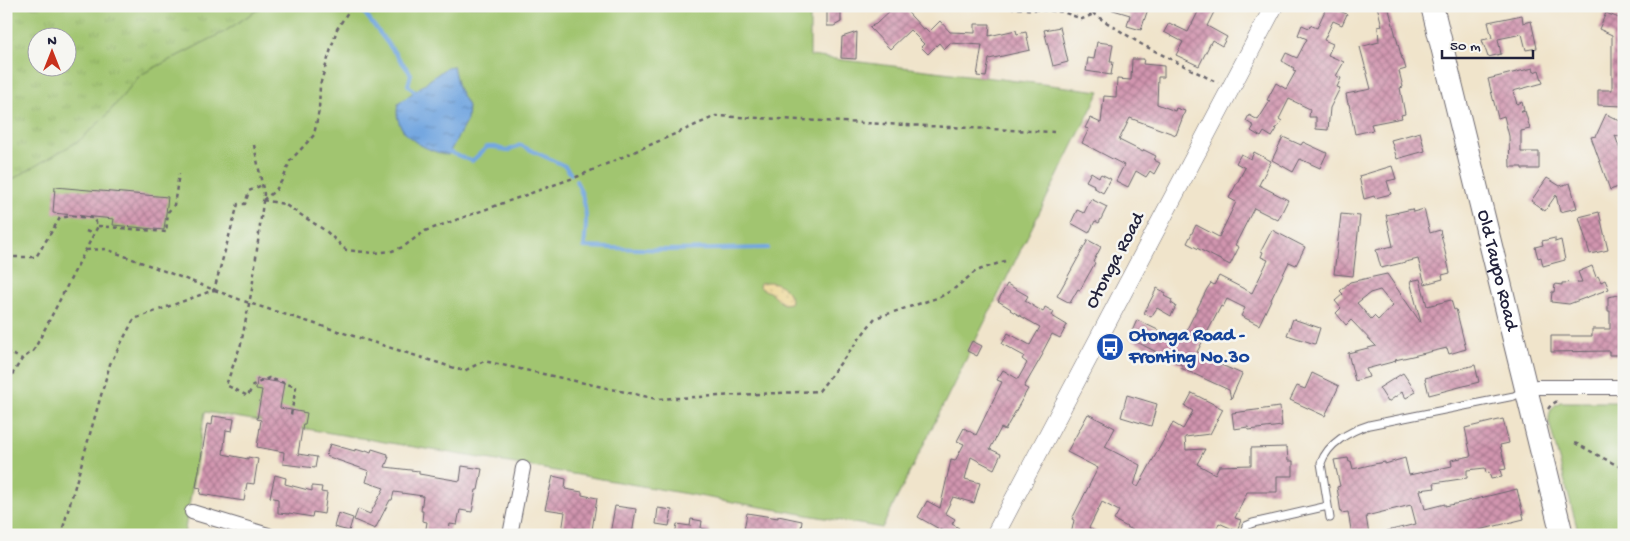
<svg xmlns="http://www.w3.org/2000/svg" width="1630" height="541" viewBox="0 0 1630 541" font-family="'Gochi Hand',sans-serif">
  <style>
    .grass { fill: #a1c56f; stroke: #627455 }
    .sand { fill: url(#sand-dots); stroke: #887e6c }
    .park { fill: url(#park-tufts); stroke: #627455; fill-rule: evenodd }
    .water { fill: url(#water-ripples); stroke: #4b648e }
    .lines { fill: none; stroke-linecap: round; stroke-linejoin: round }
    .stream { stroke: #74a7e0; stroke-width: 4 }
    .building { fill: url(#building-cross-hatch); fill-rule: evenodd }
    .service-casing { stroke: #6a666d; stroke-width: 9 }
    .minor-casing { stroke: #6a666d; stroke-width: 16 }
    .tertiary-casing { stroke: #6a666d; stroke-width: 19 }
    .trunk-casing { stroke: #6a666d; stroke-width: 24 }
    .path { stroke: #6a666d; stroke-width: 2.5; stroke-dasharray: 4 4; stroke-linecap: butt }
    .service { stroke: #fff; stroke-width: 7 }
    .minor { stroke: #fff; stroke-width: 14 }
    .tertiary { stroke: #fff; stroke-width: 18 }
    .trunk { stroke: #fff; stroke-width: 22 }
    .labels { text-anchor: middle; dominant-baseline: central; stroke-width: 5; stroke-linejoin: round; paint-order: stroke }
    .street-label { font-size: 19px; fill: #22223b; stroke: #f6f6f2 }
    .transit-label { font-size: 19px; font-weight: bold; fill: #164399; stroke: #f6f6f2; text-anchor: start }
  </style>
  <defs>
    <pattern id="sand-dots" width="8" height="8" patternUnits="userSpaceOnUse" patternTransform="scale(1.25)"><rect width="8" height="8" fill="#eeda9e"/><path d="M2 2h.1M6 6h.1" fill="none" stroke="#ccbb89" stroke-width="1.8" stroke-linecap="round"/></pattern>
    <pattern id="park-tufts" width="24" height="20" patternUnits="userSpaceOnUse" patternTransform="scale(1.25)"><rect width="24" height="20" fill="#a1c56f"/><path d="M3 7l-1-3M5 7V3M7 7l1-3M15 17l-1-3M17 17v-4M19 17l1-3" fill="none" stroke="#8aa961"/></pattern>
    <pattern id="water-ripples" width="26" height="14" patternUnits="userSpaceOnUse" patternTransform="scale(1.25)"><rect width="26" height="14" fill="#74a7e0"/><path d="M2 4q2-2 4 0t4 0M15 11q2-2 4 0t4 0" fill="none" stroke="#5f88b7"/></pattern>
    <pattern id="building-cross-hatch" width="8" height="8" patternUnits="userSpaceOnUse" patternTransform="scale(1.25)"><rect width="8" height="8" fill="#d195af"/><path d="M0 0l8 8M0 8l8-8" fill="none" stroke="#a97990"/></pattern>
  </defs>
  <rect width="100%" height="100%" fill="#f6f6f2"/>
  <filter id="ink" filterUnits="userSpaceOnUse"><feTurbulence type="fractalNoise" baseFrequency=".02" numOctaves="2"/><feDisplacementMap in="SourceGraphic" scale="10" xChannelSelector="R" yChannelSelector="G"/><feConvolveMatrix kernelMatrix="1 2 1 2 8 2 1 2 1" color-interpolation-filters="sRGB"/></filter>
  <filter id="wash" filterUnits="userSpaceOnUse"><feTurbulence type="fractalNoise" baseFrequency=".0096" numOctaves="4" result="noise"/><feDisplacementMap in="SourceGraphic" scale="20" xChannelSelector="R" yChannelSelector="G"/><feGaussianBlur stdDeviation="1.12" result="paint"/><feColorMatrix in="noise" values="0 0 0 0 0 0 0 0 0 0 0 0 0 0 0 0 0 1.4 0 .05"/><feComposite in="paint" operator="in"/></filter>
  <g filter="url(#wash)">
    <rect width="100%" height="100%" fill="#f0e4cb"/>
    <path class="grass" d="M263 6H810V56L1100 91 882 528 504 462 205 412 184 535H6V183L80 139 105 117 140 75 224 32Z
      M1560 402H1624V535H1579L1549 422C1549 411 1551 407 1560 402Z"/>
    <path class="sand" d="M768 282C779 282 790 290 791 300L790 303 783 304 771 293 759 287 760 283Z"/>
    <path class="park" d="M6 6H263L224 32 140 75 105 117 80 140 6 183ZM38 38H68V68H38Z"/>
    <path class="water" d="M453 66 458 88 468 106 467 120 448 155C423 150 391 133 398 104L447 67Z"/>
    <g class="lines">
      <path class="stream" d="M359 6 411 74 408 85 414 91
        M449 152 472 161 487 147H495L507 151 520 145 565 166 571 174
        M576 181C588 202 587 223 584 247L667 250 768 248"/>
    </g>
    <g id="blocks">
      <path class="building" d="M895 6H902L923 29 925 28 929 32 940 21 950 32 975 33V24H990L989 36 1016 30 1017 34 1026 32 1030 50 989 59 986 77 977 76 982 45 950 43 944 49 939 43 928 54 921 47 924 44 910 30 890 49 869 27 876 24Z
        M1110 6H1149L1141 30 1127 26 1130 15 1110 9Z
        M1201 6H1217L1207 26 1227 37 1222 46 1212 40 1199 66 1176 55 1183 42 1164 32 1169 23 1188 32Z
        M1327 6 1347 14 1342 25 1333 21 1324 40 1333 44 1328 55 1344 62 1336 76 1341 78 1337 87 1340 88 1330 108 1328 130 1316 129V117H1309L1310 109 1289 99 1279 119 1282 121 1277 128H1275L1277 129 1272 137 1264 132 1261 137 1251 131 1254 126 1246 121 1249 115 1258 120 1270 101 1267 100 1276 83 1286 89 1296 71 1293 70 1294 68 1282 61 1286 53 1297 58 1307 39 1298 35 1302 25 1309 28 1310 25 1317 28Z
        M1377 6H1388L1402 59H1403L1406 69 1399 71 1403 87 1400 88 1405 114 1401 115 1402 118 1371 124 1373 130 1355 134 1349 104H1348L1346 94 1371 89 1360 47 1379 42 1378 27 1382 26Z
        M827 9 841 10V22L834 26H827Z
        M1606 13 1624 20V106L1598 105V90H1612V35L1599 29Z
        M1522 15 1523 23 1531 21 1537 48 1526 50 1522 34 1498 39 1501 54 1488 57 1482 40 1492 38 1488 22Z
        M1060 27 1068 62 1053 66 1044 30Z
        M857 32 856 59 841 58 842 37Z
        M1097 42 1113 44 1110 62H1113L1111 75 1086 71 1088 58 1094 59Z
        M1132 59H1144L1143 64 1164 66V77H1158L1157 104 1175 111 1176 108 1185 111 1176 135 1130 118 1119 140 1143 152 1144 150 1156 156 1154 160 1160 163 1154 174 1150 171 1146 177 1136 171 1128 187 1116 181 1124 165 1082 143 1089 129 1085 128 1090 118 1101 123 1104 96 1116 97 1117 79 1131 80Z
        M1533 68 1534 72 1539 70 1543 83 1513 91 1517 104 1522 102 1524 110 1519 113 1525 111 1530 129 1521 131V152H1539V169H1522V167H1510L1509 136 1504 116 1498 118 1488 79Z
        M1606 114 1624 123V139L1615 135 1624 162V185L1610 190 1591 137 1596 136Z
        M1420 132 1425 151 1397 159 1391 140Z
        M1283 137 1301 145 1303 142 1327 153 1320 168 1300 159 1293 172 1272 160Z
        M1254 152 1271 161 1259 185 1288 200 1278 220 1254 208 1235 245 1239 247 1230 265 1187 243 1196 225 1219 237 1236 202 1229 198 1245 168 1236 163 1241 154 1251 159Z
        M1392 166 1396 179 1387 181 1391 194 1375 198 1374 196 1364 199 1359 176Z
        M1091 172 1099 177 1101 174 1111 179 1103 193 1093 187 1094 185 1086 181Z
        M1547 178 1560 186 1570 183 1577 208 1560 212 1556 195 1545 211 1531 201Z
        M55 187 168 197 164 230 113 225 114 219 53 213Z
        M1091 199 1107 207 1099 223 1095 221 1089 233 1071 223 1077 210 1084 213Z
        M1412 209 1413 212 1424 209 1430 233 1440 230 1450 273 1442 275 1443 279 1425 284 1418 259 1381 268 1376 250 1393 246 1386 215Z
        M1599 212 1608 250 1590 254 1579 217Z
        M1341 214 1360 216 1353 276 1334 274Z
        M1272 230 1305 247 1296 265 1289 262 1259 325 1241 316 1245 308 1227 299 1223 307 1221 306 1197 352 1204 355 1203 357 1242 374 1231 399 1229 390 1181 368 1182 365 1129 338 1137 320 1181 341 1207 289 1211 283 1214 285 1219 276 1252 293 1268 260 1261 257 1263 252 1261 251Z
        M1555 238V242L1561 240 1565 260 1543 266 1541 257 1538 258 1535 247 1543 245 1542 241Z
        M1088 240 1101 247 1093 262 1095 263 1080 290 1078 289 1070 303 1057 296Z
        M1592 266 1596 277 1598 276 1601 282 1605 280 1609 289 1569 304 1551 302 1552 292H1554L1555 284 1562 285V283L1582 282 1578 272Z
        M1387 274 1421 323 1410 281 1420 279 1427 306 1451 300 1454 310 1456 309 1466 349 1449 354 1447 348 1395 360 1396 361 1366 369 1369 377 1355 381 1348 353 1376 346 1351 320 1346 325 1336 313 1341 308 1335 301 1343 294 1340 291 1350 282ZM1380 290 1393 306 1378 320 1374 316 1371 319 1357 303 1370 293Z
        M1007 284 1028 296 1025 301 1043 312 1045 307 1054 312 1052 316 1067 325 1060 338 1052 334 1042 353 1043 354 1024 387 1028 389 1005 430 1001 428 990 449 1001 454 994 469 971 457 965 479 980 483 974 503 953 497 945 513 955 519 952 524 959 528 956 535H950L918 517 927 501 940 508 951 460 955 461 964 444 957 441 964 428 976 435 1002 382 997 380 1003 370 1018 379 1027 363 1022 359 1024 356 1002 344 1008 333 1030 345 1040 327 1010 310 1011 309 998 301Z
        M1157 288 1166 293 1164 296 1172 300 1171 303 1176 306 1171 316 1157 308 1151 317 1144 313Z
        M1624 294V313H1621V355H1609V351L1551 352V336H1592V329H1610V311H1608V297Z
        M1293 319 1320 328 1315 344 1287 335Z
        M972 341 982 346 977 356 967 351Z
        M1475 365 1479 382 1429 395 1425 378Z
        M1312 373 1339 386 1325 416 1290 400 1297 386 1305 389Z
        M1403 373 1416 392 1406 398 1402 392 1388 402 1379 388Z
        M257 379 284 383 280 408 307 413 305 424H303L298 454 317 457 315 468 283 464 284 452 257 447 261 420 257 419 262 390 256 389Z
        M1192 393 1223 409 1210 434 1185 437 1186 450 1205 449 1197 464 1215 474 1219 466 1251 465V448L1287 447 1288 461H1293V476H1277V492H1247L1235 518 1241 520 1237 531 1219 523 1214 535H1156L1147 530 1145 535H1142L1114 520 1119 511 1102 502 1089 528 1102 535H1071L1074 520 1072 519 1098 468 1067 452 1088 414 1115 428 1105 447 1140 465 1134 485 1138 487 1173 423 1183 429 1193 411 1185 406Z
        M1127 395 1157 404 1151 426 1121 417Z
        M1280 407 1282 426 1249 430 1248 427 1234 429 1232 413Z
        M213 416 234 419 232 431 226 430 223 454 248 459V457L258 459 254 484 247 483 244 501 200 494 201 488 196 487 207 424 212 425Z
        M1503 419 1509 443 1500 445 1506 469 1500 470 1502 477 1491 479 1489 472 1486 473 1485 468 1467 470V478L1434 483 1435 488 1420 490 1425 509 1445 504V506L1460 503 1517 489 1524 519 1467 533 1468 535H1387V531L1416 524 1411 505 1366 516 1369 535H1352L1348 512 1341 513 1337 487 1340 486 1334 460 1348 458 1349 462 1351 461 1353 469 1374 464 1385 462V464L1405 458 1409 475 1452 466 1451 460 1471 456 1465 428Z
        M330 444 355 451V449L365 452 366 450 371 452 372 449 388 454 387 457H389L385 467 419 471V474L460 481 462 466 482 469 478 490H476L472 512 460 510 457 525 450 524 448 535H425L427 522 422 521 423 511H421L423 496 394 492 392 500H390L375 529 354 520 358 509 370 514 384 488 366 482 369 471 326 456Z
        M275 475 286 478 285 484 312 491V486L322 487 321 492 327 493 324 514 313 512 312 517 289 513V514L278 513V499L270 497Z
        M553 476 566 479 565 489 582 492V495L597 498 592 530 575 528 584 535 562 532 565 512 545 509Z
        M615 506 636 509 632 535 610 534Z
        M658 508 672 510 669 526 656 524Z
        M338 513 353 518 349 531 334 527Z
        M747 513 778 518V516L802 521 800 535H750V531L744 530Z
        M691 519 702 521 701 528 710 530V535H675L677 524 690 526Z"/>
    </g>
  </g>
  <g filter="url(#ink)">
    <use href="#blocks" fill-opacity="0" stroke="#6a666d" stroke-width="1"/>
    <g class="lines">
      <g class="service-casing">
        <path id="service" d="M1330 518 1321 463C1328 443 1350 431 1369 425L1514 396 1523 391
          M1243 535 1246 526 1253 523 1328 506"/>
      </g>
      <g class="minor-casing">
        <path id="minor" d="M1526 389 1538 387H1624
          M192 512 268 535
          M510 535 523 468"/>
      </g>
      <g class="tertiary-casing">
        <path id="tertiary" d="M995 535 1274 6"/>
      </g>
      <g class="trunk-casing">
        <g id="trunk">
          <path id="s1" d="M1432 6 1562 535"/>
        </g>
      </g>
      <path class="path" d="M986 6 1055 11 1063 12 1082 19 1094 14 1098 6
        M1088 6 1095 15 1141 44 1218 83
        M254 145 264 194 252 289 241 344 226 385 248 396 253 385 269 378 296 387 291 415
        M263 200 284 204 326 231 346 250 374 253 392 251 403 247 425 231 579 176 716 116 1054 132
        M263 200 276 190 284 177 290 161 314 135 319 110 320 85 337 29 348 12 356 6
        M98 226 166 232 168 212 174 205 179 174
        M86 231 93 234
        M86 250 106 249 249 303 464 371 484 361 657 399 819 391 875 318 940 297 954 289 976 271 1005 261
        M6 257H36L60 218 71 216 93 218 98 226 34 350 22 359 6 384
        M6 351 22 359
        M1548 409 1551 405 1559 400
        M1575 443 1624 469
        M61 535 110 364 134 319 214 290 238 204H245L249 191 262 185"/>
      <use href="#service" class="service"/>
      <use href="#minor" class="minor"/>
      <use href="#tertiary" class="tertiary"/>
      <use href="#trunk" class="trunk"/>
    </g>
  </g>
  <defs>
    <g id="bus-disc" transform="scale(1.4375)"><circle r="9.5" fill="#1a4fb4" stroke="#f6f6f2"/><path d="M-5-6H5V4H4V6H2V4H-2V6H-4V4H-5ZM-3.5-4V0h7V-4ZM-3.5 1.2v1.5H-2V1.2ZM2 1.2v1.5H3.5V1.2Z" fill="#fff"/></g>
  </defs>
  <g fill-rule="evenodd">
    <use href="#bus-disc" x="1110" y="347"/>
  </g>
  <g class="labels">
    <g class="street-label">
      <text transform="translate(1116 261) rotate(-62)">Otonga Road</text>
      <text stroke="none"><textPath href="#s1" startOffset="272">Old Taupo Road</textPath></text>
    </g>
    <g class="transit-label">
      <text x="1129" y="336">Otonga Road -<tspan x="1129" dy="22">Fronting No.30</tspan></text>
    </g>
  </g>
  <rect width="1630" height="541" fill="none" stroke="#f6f6f2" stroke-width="25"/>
  <g transform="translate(52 52)"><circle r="24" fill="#f6f6f2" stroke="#a1a1a9"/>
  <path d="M0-4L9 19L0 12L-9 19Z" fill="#c8321e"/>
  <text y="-8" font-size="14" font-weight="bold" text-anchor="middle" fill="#22223b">N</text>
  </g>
  <path d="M1442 50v8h91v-8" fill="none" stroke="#22223b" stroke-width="2.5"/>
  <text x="1450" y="50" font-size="15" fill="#22223b" stroke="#f6f6f2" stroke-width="4" paint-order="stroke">50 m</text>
</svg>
